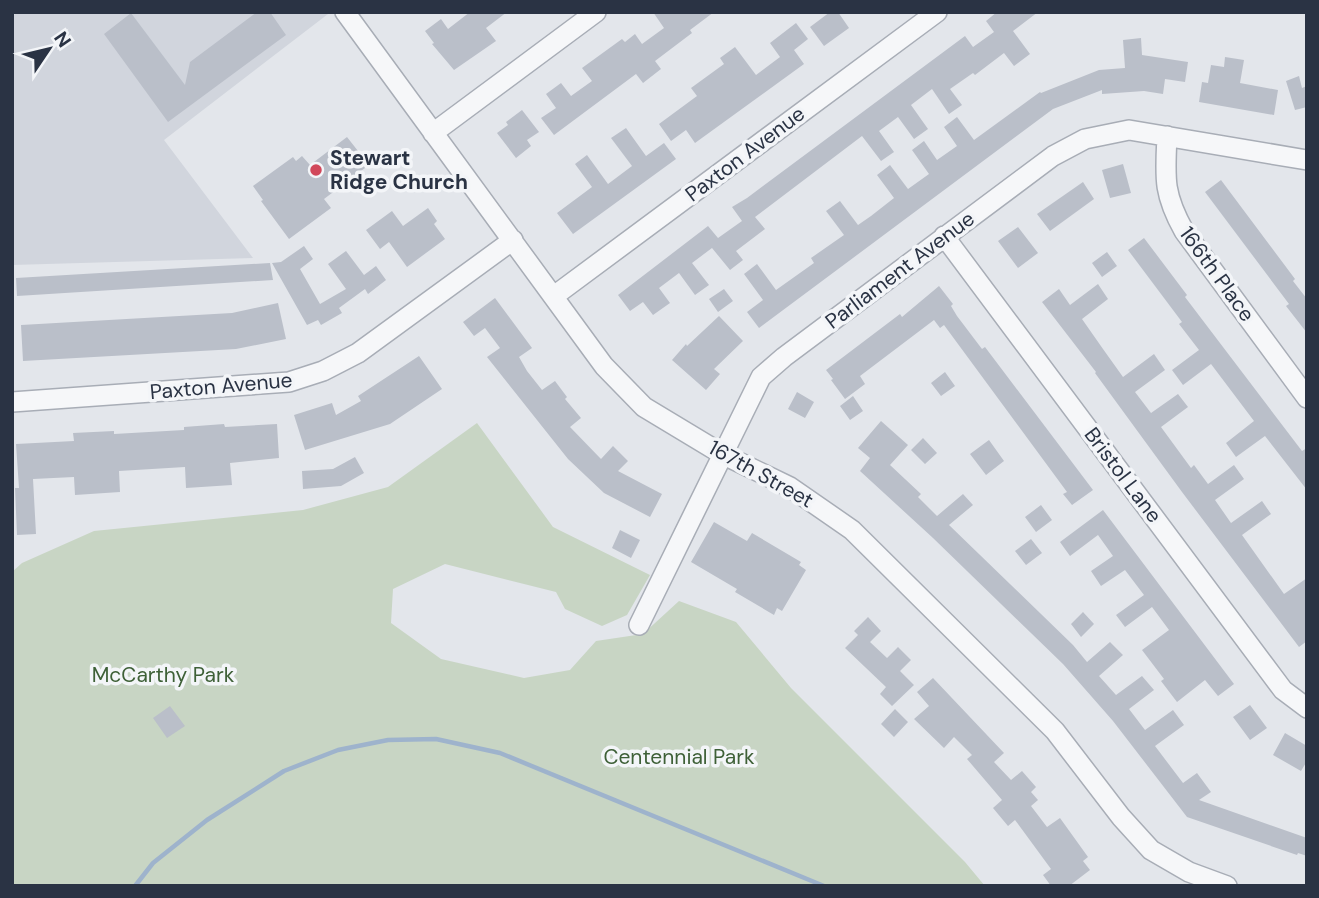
<svg xmlns="http://www.w3.org/2000/svg" width="1319" height="898" viewBox="0 0 1319 898" font-family="'DM Sans',sans-serif">
  <style>
    .built { fill: #d1d5dd }
    .green { fill: #c8d5c4 }
    .lines { fill: none; stroke-linecap: round; stroke-linejoin: round }
    .stream { stroke: #9eb3cc; stroke-width: 4.5 }
    .building { fill: #babfc9 }
    .minor-casing { stroke: #a8adb6; stroke-width: 22 }
    .minor { stroke: #f6f7f9; stroke-width: 19 }
    .poi-dot { fill: #d1475a; stroke: #f3f5f8; stroke-width: 2.5 }
    .labels { text-anchor: middle; dominant-baseline: central; stroke-width: 7; stroke-linejoin: round; paint-order: stroke }
    .street-label { font-size: 21px; fill: #2a3344; stroke: #f3f5f8 }
    .poi-label { font-size: 21px; font-weight: bold; fill: #2a3344; stroke: #f3f5f8; text-anchor: start }
    .park-label { font-size: 21px; fill: #3e6037; stroke: #f3f5f8 }
  </style>
  <rect width="100%" height="100%" fill="#e3e6eb"/>
  <path class="built" d="M18 12H327L328 14 164 140 253 258 12 265V16Z"/>
  <path class="green" d="M477 423 553 527 650 575 627 615 602 626 565 609 556 592 445 564 393 589 391 623 441 659 524 678 570 670 596 641 643 634 679 601 736 622 791 688 965 862 985 886H12V572L22 563 94 531 303 510 388 487Z"/>
  <g class="lines">
    <path class="stream" d="M135 886 153 863 207 820 284 771 338 750 388 740 436 739 500 753 824 886"/>
  </g>
  <path class="building" d="M257 12H270L286 35 168 122 104 34 131 13 185 85 190 62Z
    M470 12H507L486 28 496 41 454 70 432 44 434 43 425 31 441 19 448 29Z
    M653 12H714L690 30 692 33 655 61 661 69 643 83 636 74 554 135 541 118 556 108 546 94 561 83 571 96 592 81 582 68 622 39 625 42 635 34 642 44 664 28Z
    M830 12H838L849 28 824 46 810 27Z
    M997 12H1038L1013 31 1030 54 1014 66 1004 53 975 75 973 73 950 89 962 105 949 114 932 89 911 105 928 129 914 139 898 117 879 131 894 152 881 161 862 136 755 217 765 229 736 251 743 260 730 270 712 248 692 263 709 285 695 295 679 273 659 288 670 303 653 315 643 302 630 311 618 295 708 226 718 238 742 221 732 207 747 198 965 36 973 47 994 32 986 21Z
    M796 23 808 39 794 50 804 64 695 143 686 130 671 141 659 124 697 96 691 88 724 64 720 58 735 47 756 75 780 57 770 43Z
    M1141 38 1142 55 1188 62 1185 82 1165 79 1163 94 1144 91 1102 94V90L1053 109 759 328 747 312 763 300 744 274 757 264 776 290 814 263 811 258 844 235 826 211 840 201 858 225 871 216 894 198 877 175 890 165 908 189 929 174 912 150 924 141 937 160 957 146 944 127 957 117 974 140 1040 92 1041 93 1099 70 1125 68 1123 40Z
    M1225 57 1244 60 1240 83 1278 90 1274 115 1199 102 1202 82 1208 83 1211 65 1224 67Z
    M1299 76 1302 88 1307 86V107L1295 110 1286 81Z
    M522 110 539 132 527 140 531 146 516 158 497 133 508 125 506 122Z
    M626 128 646 156 664 143 676 159 573 234 557 213 592 187 575 164 587 155 608 184 632 166 611 138Z
    M347 137 369 165 324 199 331 208 289 239 261 201 263 200 253 186 293 157 296 161 302 156 310 165Z
    M1123 164 1131 193 1110 198 1102 170Z
    M1221 180 1295 279 1293 281 1307 299V333L1286 306 1289 304 1205 192Z
    M1083 182 1094 199 1050 231 1037 214Z
    M428 208 437 221 434 224 445 239 407 267 389 242 380 249 366 230 392 211 403 226Z
    M1018 227 1038 253 1018 268 998 241Z
    M1144 238 1187 295 1185 297 1302 451 1307 448V490L1265 436 1236 457 1226 443 1254 421 1211 364 1183 385 1172 370 1199 350 1179 324 1182 322 1128 250Z
    M304 246 313 259 300 269 320 304 346 289 328 264 346 251 364 275 376 266 386 280 368 294 365 289 339 308 342 313 321 325 318 320 307 325 272 263 281 262Z
    M1107 252 1117 266 1102 277 1092 263Z
    M270 263 273 280 17 296 16 278Z
    M1098 284 1108 299 1082 319 1103 349 1123 377 1154 354 1165 370 1135 392 1151 413 1178 394 1188 407 1161 427 1191 468 1194 465 1208 484 1234 465 1244 479 1215 500 1231 523 1262 501 1271 514 1242 535 1284 594 1307 578V641L1299 647 1182 492 1095 373 1096 372 1042 302 1059 289 1070 305Z
    M939 286 953 304 951 306 957 316 982 349 985 347 1093 490 1072 505 1063 494 1067 492 944 325 940 328 934 320 860 376 865 384 845 399 831 380 833 379 826 370 900 314 902 317Z
    M724 289 733 301 718 312 709 299Z
    M495 298 532 348 519 357 527 371 542 390 555 381 567 397 565 399 581 418 570 427 601 459 613 446 628 461 618 471 662 494 650 517 604 493 568 459 487 357 500 348 485 328 474 336 463 322Z
    M278 303 286 339 236 349 23 361 21 325 232 313Z
    M719 316 743 341 714 369 720 374 706 390 672 360 686 344 687 346Z
    M419 356 442 389 390 424 305 450 294 415 332 403 336 415 361 401 358 396Z
    M945 372 955 386 941 396 931 383Z
    M797 392 814 402 805 418 788 409Z
    M853 396 863 411 850 420 840 406Z
    M881 421 908 445 890 465 921 494 918 497 937 516 963 494 973 505 949 525 1073 645 1087 662 1110 642 1123 655 1099 676 1116 695 1142 676 1154 690 1129 709 1145 730 1173 710 1184 725 1155 746 1183 783 1197 773 1211 792 1199 800 1307 838V856L1298 853 1297 855 1187 817 1113 721 1063 664 933 538 860 471 870 458 858 448Z
    M224 424 225 427 277 424 279 458 230 463 232 485 186 488 185 467 119 471 120 492 75 495 74 477 33 479 36 534 17 535 15 488H19L16 444 74 441 73 433 114 431V434L184 430V427Z
    M923 438 937 453 925 464 911 450Z
    M989 440 1004 461 986 475 970 454Z
    M355 457 364 473 341 486 303 489 302 471 333 469Z
    M1041 505 1052 520 1036 532 1025 517Z
    M1103 510 1234 684 1218 696 1205 680 1177 702 1161 681 1164 679 1142 650 1169 630 1152 607 1125 627 1116 615 1144 595 1125 570 1101 586 1091 571 1113 556 1098 535 1070 556 1060 542Z
    M714 522 747 541 752 533 801 562 799 565 806 570 782 611 777 608 774 615 735 592 737 589 691 562Z
    M620 530 640 540 631 558 612 548Z
    M1031 539 1042 553 1026 565 1015 551Z
    M1083 612 1094 624 1081 637 1071 624Z
    M868 617 881 631 870 642 887 658 898 647 911 660 900 671 914 685 892 706 880 694 886 687 845 648 858 635 854 631Z
    M933 678 1004 753 994 762 1011 780 1022 771 1036 787 1031 792 1038 800 1031 806 1047 827 1060 818 1088 857 1083 861 1090 870 1069 886H1051L1043 875 1051 869 1015 820 1008 826 993 808 1002 800 967 759 972 755 954 737 944 748 914 719 929 706 917 692Z
    M1250 705 1267 728 1250 740 1233 717Z
    M170 706 185 726 167 738 153 718Z
    M895 709 908 722 894 737 881 724Z
    M1285 733 1307 746V761L1301 771 1273 755Z"/>
  <g class="lines">
    <g class="minor-casing">
      <path id="minor" d="M345 12 604 366 644 407 722 454 790 487 852 530 1055 731 1121 817 1151 850 1189 872 1227 886
        M433 133 596 12
        M1167 136C1165 178 1163 193 1184 231L1307 398
        M944 236 1283 690 1307 708
        M554 296 937 12
        M12 402 289 382 323 371 358 353 513 240
        M639 625 761 377 784 357 1053 156 1085 139 1129 130 1307 160"/>
    </g>
    <use href="#minor" class="minor"/>
  </g>
  <circle class="poi-dot" cx="316" cy="170" r="7"/>
  <g class="labels">
    <g class="street-label">
      <text transform="translate(745 154) rotate(-37)">Paxton Avenue</text>
      <text transform="translate(900 270) rotate(-37)">Parliament Avenue</text>
      <text transform="translate(1217 274) rotate(54)">166th Place</text>
      <text transform="translate(221 386) rotate(-5)">Paxton Avenue</text>
      <text transform="translate(761 474) rotate(29)">167th Street</text>
      <text transform="translate(1123 475) rotate(53)">Bristol Lane</text>
    </g>
    <g class="poi-label">
      <text x="330" y="158">Stewart<tspan x="330" dy="24">Ridge Church</tspan></text>
    </g>
    <g class="park-label">
      <text x="163" y="675">McCarthy Park</text>
      <text x="679" y="757">Centennial Park</text>
    </g>
  </g>
  <rect width="1319" height="898" fill="none" stroke="#2a3344" stroke-width="28"/>
  <g transform="translate(49 49) rotate(55)" stroke="#f3f5f8" stroke-width="5" paint-order="stroke">
  <path d="M0-5L12 26L0 18L-12 26Z" fill="#2a3344"/>
  <text y="-10" font-size="19" font-weight="bold" text-anchor="middle" fill="#2a3344">N</text>
  </g>
</svg>
